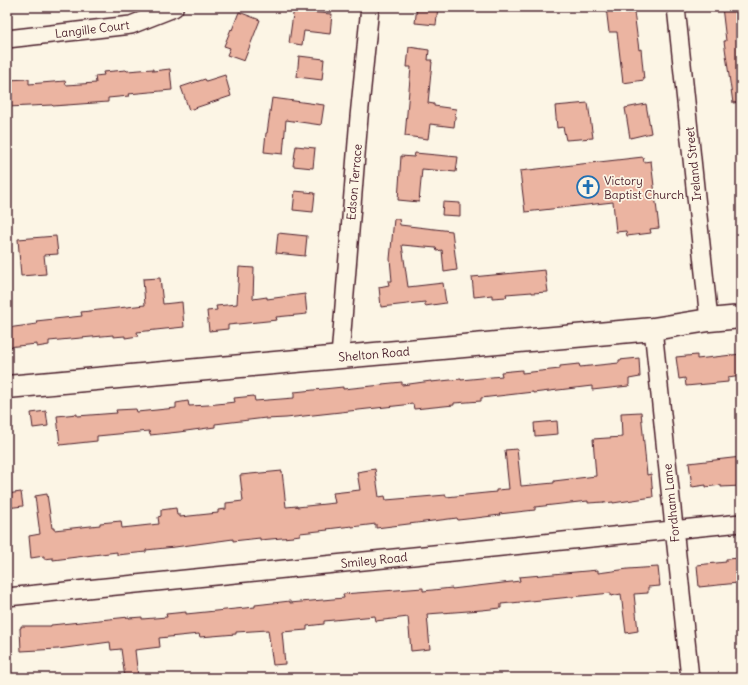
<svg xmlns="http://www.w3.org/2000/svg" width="748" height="685" viewBox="0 0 748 685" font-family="Delius,sans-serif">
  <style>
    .building { fill: #ebb4a1; stroke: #4a1f2b }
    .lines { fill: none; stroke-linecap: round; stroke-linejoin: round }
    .street-casing { stroke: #4a1f2b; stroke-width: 20 }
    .secondary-casing { stroke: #4a1f2b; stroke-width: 25 }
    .street { stroke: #fcf5e5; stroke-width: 17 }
    .secondary { stroke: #fcf5e5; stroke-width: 22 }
    .labels { text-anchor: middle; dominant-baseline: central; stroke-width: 3.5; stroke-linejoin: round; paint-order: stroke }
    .street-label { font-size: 12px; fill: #4a1f2b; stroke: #fcf5e5 }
    .poi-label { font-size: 12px; fill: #4a1f2b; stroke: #fcf5e5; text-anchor: start }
  </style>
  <rect width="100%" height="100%" fill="#fcf5e5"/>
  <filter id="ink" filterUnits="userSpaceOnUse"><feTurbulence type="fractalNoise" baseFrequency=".025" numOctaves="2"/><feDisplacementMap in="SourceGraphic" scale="8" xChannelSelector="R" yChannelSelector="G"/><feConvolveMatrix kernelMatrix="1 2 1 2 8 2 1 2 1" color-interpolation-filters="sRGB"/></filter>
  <g filter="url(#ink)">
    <path class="building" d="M294 7H307L306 12 332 14 330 34 304 31 302 45 289 43Z
      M417 7H438L436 25 415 23Z
      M606 7H628V13L634 12 639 50 641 49 644 80 623 83 617 32H609Z
      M722 7H741V102L733 103 724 41H726Z
      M239 12 260 20 244 61 227 55 230 48 224 46 231 29 232 30Z
      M409 47 429 50 428 60H432L431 62H432L428 103 434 104V106L456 109 454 127 430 124 428 139 405 136 411 67H407Z
      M299 56 324 59 322 80 297 77Z
      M153 69V71L170 69 172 90 128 94 129 96 108 98V102L53 106 52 105 7 107V80L29 79V84L65 81 66 85 96 83 95 76 104 75 103 72 126 70 127 71Z
      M225 75 231 96 189 110 181 87 205 79 206 81Z
      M272 98 324 105 321 125 286 120 283 154 264 152 266 133H267Z
      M588 103 593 138 566 140 563 127 557 128 555 106Z
      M646 104 651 133 630 138 625 108Z
      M296 146 315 148 313 168 293 166Z
      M415 153 458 157 456 172 422 169 419 202 398 200 401 156 414 157Z
      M643 157 644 162 651 161 659 228 650 229 651 233 627 236 626 231 616 232 613 202 525 212 520 171Z
      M295 191 315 193 313 212 293 210Z
      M443 202 460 203V216L442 215Z
      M394 219H399L400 225 452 231 457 270 444 272 442 250 437 251 436 248 402 245 408 287 443 283 446 303 425 306V302L381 307 379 287 389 285 388 281H392L390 259Z
      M278 233 307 236 305 256 276 253Z
      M56 236 58 254 44 255 46 274 21 276 18 239Z
      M239 267 254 268 253 299 267 297V299L305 294 307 314 276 317 277 320 228 325V329L209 331 207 311 217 310 216 306 237 304Z
      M545 270 548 292 532 293V292L506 294 507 297 492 298V295L474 297 472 277 504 274Z
      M160 278 163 304 182 302 184 327 137 332 138 336 125 338V336L113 337V335L49 341V345L37 347V344L7 347V328L37 324 36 321 82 316 81 312 145 305 143 279Z
      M741 354V376L728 378V382L686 386 685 378 679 379 676 357 697 355V359Z
      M639 358 640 377 629 379V386L592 390V386L533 393V392L481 398V401L454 403V405L414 409 413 404 286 418 266 419V418L215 424V427L179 432 150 435 149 431 97 436V441L60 445 57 416 77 414V416L117 413 116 410 136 409 137 412 176 408V403L188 401 189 406 208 405 235 402 234 398 254 396 255 401 294 398V392L343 387V389L382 385V384L402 382V385L431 381V382L461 379V380L502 376 501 372 522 370V373L560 369V366L579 364 580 367 619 363V360Z
      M46 411 48 426 33 428 31 413Z
      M641 412 647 475 651 474 653 497 613 503V502L604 503V502L588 503V501L535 507V510L499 514 500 515 476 518 458 520 457 518 376 528V524L352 527V526L327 529 328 530 300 533V535L293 536V537L260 540V538L233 541V539L175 547 146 550V552L117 555V552L53 560V558L44 559V556L31 558 29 536 40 534 35 496 47 494 52 528H54V530L100 525V523L121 521 122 528 159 524 158 517 161 516V510L176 508 177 515H180V517L218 513V510L226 509V503L243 501 240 475 282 471 286 507 297 506V507L335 503 333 493 360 490 357 472 375 469 379 497 385 496 386 500 446 495V497L496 492V490L509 489 505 450 517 449 521 486 554 483V481L596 476 593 439 622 437 621 413Z
      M557 421 558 434 535 436 534 423Z
      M741 457V486L721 487V485L706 487V485L692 487 689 463Z
      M21 492 23 506 7 508V494Z
      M741 558V578L738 579V583L699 587 697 565 726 562V559Z
      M658 567 660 586 648 587V593L634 594 638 631 626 633 621 594 611 596V593L501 604V608L482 610 427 614 430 649 411 651 408 617 376 621 375 616 324 621V624L307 626V630L282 632 285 664 273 665 268 630 236 632V634L200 637 199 634 159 638 160 647 135 650 138 677 128 678H125L121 649 111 650 110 642 58 649 21 651 20 628H21V626H51V625L129 617V618L142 617V619L167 617 166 614 186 612V614L255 607V605L290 601V603L344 598 343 594 423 588V591L452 588V589L520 581 519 577 598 570V573L628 569Z"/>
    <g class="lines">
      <g class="street-casing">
        <path id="street" d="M676 7 709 320
          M7 39 131 25 174 8
          M653 329 690 678
          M340 357 359 117 370 7
          M7 597 741 523"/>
      </g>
      <g class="secondary-casing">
        <path id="secondary" d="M7 387 653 329 709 320 741 317"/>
      </g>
      <use href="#street" class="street"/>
      <use href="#secondary" class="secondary"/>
    </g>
  </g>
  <defs>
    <g id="church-ring" transform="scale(1.15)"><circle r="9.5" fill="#fcf5e5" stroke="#1f6fb2" stroke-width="1.5"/><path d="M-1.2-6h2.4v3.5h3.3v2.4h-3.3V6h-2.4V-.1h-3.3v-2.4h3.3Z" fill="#1f6fb2"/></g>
  </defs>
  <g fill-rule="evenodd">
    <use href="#church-ring" x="588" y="187"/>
  </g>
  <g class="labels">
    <g class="street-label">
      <text transform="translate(92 29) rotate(-7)">Langille Court</text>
      <text transform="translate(693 164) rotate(-96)">Ireland Street</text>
      <text transform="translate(354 182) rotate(-85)">Edson Terrace</text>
      <text transform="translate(374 354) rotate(-5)">Shelton Road</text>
      <text transform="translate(671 503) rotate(-96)">Fordham Lane</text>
      <text transform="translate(374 560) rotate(-6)">Smiley Road</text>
    </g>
    <g class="poi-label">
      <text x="604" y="180">Victory<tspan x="604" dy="14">Baptist Church</tspan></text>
    </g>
  </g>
  <rect width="748" height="685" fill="none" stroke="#fcf5e5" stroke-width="24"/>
  <rect x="12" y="12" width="724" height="661" fill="none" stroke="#4a1f2b" stroke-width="1.5" filter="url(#ink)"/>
</svg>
